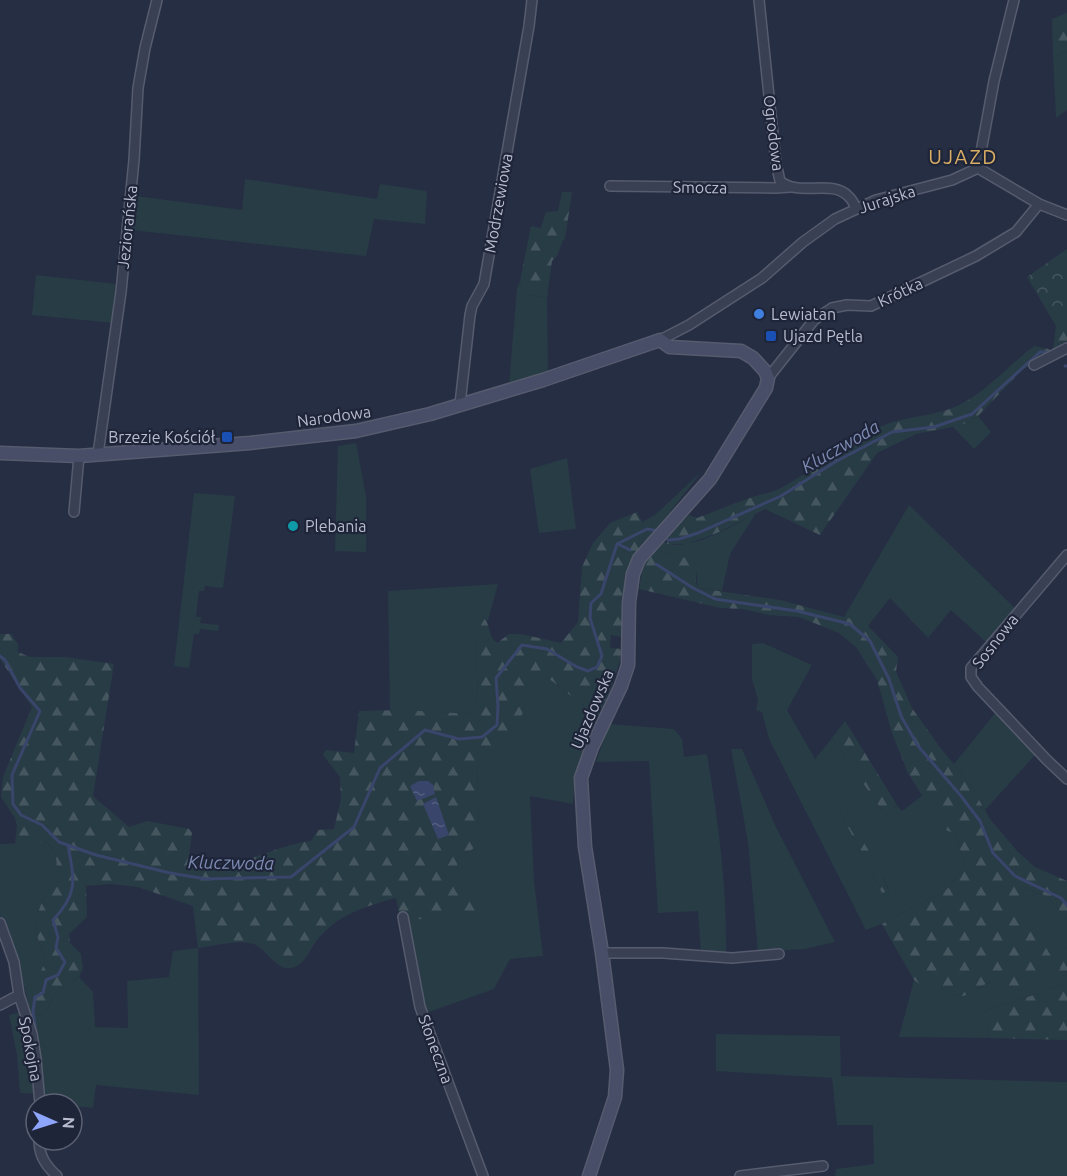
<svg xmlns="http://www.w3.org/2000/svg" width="1067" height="1176" viewBox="0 0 1067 1176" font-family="Ubuntu,sans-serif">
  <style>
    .grass { fill: #283c45; fill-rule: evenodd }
    .forest { fill: url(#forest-firs) }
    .park { fill: url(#park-crowns) }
    .water { fill: url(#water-ripples) }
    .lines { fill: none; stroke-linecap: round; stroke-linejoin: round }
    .stream { stroke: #39456b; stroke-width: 3 }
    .street-casing { stroke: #565b6e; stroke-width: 12 }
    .secondary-casing { stroke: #565b6e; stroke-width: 15 }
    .street { stroke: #3a4053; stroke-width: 9 }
    .secondary { stroke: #484e67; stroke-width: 12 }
    .shop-dot { fill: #3f7fe0; stroke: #1f2539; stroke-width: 2 }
    .transit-dot { fill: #1a4fb4; stroke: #1f2539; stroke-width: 2 }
    .culture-dot { fill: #0f9aa8; stroke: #1f2539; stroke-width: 2 }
    .labels { text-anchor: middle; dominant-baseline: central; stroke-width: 4.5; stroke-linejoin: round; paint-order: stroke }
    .street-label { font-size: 16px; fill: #b8bccd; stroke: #1f2539 }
    .poi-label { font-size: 16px; fill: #b8bccd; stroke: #1f2539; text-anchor: start }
    .water-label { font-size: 18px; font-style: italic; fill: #7e8cb5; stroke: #1f2539 }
    .quarter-label { font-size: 20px; letter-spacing: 1.5px; fill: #daad65; stroke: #1f2539 }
  </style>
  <defs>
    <pattern id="forest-firs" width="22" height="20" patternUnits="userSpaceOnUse" patternTransform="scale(1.5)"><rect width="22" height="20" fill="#283c45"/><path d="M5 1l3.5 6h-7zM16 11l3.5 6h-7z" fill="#45565f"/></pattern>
    <pattern id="park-crowns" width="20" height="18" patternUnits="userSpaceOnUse" patternTransform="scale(1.5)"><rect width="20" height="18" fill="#283c45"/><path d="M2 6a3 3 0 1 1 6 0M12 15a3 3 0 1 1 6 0" fill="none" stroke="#45565f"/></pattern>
    <pattern id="water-ripples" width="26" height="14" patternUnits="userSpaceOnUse" patternTransform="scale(1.5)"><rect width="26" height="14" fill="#39456b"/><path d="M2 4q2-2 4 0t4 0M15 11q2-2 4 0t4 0" fill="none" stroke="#545e7f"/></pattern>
  </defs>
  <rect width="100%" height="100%" fill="#262e44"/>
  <path class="grass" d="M1067 51V110L1056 118 1053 57Z
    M245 179 377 199 380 184 427 191 425 224 374 219 366 256 132 230 136 196 242 210Z
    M36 275 116 284 114 323 32 315Z
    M520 281 524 295 547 297 548 371 509 384 517 288Z
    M978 416 991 432 974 449 952 426 962 425Z
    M356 443 366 496V552L335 551 338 446Z
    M567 458 576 529 539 533 530 469Z
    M702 471 635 557 655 515Z
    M194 493 235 496 223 588 205 586 204 591H199L196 617H201L200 623 219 625 218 631 200 629 199 634H194L189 668 174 666Z
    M909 505 1016 609 986 642 951 610 928 638 890 598 868 626 844 617Z
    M756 513 730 554 722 591 698 588 695 560 654 550 662 540C682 557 736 524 756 513Z
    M498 584 488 621 483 617 475 640 478 694 473 714 390 710 388 591Z
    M763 643 812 665 787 710 815 759 832 738 885 815 897 805 902 811 923 795 943 828 956 834 958 844 965 862 951 885 947 889 882 924 866 930 769 739 762 712 756 710 758 700 752 679V644ZM845 811 880 870 889 890 882 893 840 812Z
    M548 678 598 717C584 748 575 769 573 804L530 796 534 881 543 956 510 959 494 989 426 1013 401 922 480 902 472 896 457 867 458 857 473 849 479 837 477 764 480 758 500 748 522 714 528 698Z
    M996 712 1035 755 985 810 970 784 954 764Z
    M609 724 674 729 682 739 684 757 707 754C718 820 727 886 726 953H701L698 911 658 913 649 761 596 762Z
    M731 749H742L775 825 835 942 805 949 758 952 748 842Z
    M46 842C73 868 40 892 37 919 32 955 63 953 25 990L14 951 0 915V844Z
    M1024 887 1048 897 1067 919V947L1061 956V972L1067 971V984L985 1011 989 1038 899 1037 914 980 925 988H941L950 995 964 996 993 980Z
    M198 948 199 1095 96 1085 93 1108 72 1106V1104L44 1103 41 1065 31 1014 37 1016 46 1012 55 993 79 977 93 992 95 1027 128 1028 127 981 169 977 173 951Z
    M21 1012C33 1037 34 1066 37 1094L20 1093 17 1055 9 1015Z
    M716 1034 840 1036 841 1076 1067 1082V1176H835L836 1169 874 1164 873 1125H837L832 1078 716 1071Z"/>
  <path class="forest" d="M1067 13V51L1053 57 1052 19Z
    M562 192H572L565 239 563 240 557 256 552 261 547 297 524 295 520 281 531 226 541 228 546 212 558 211Z
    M1067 323V343L1022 370 978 416 962 425 916 434 877 453 820 535 765 509 717 533 687 544H667L668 534 689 515 697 518C716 511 734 503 753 497 761 494 771 493 779 489 814 471 844 444 880 427 906 415 938 417 963 403 990 388 1010 364 1034 346L1053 350 1056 325Z
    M637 512 642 522 655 515 635 557 621 599 623 637 611 635 610 648 622 649C618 674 608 695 598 717L548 678 528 698 515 734 500 748 480 758 477 764 479 837 473 849 458 857 457 867 472 895 480 902V910L401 922 396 898C376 903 353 910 336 922 329 927 321 935 316 941 309 951 305 965 291 968 276 971 267 949 254 944 237 939 215 946 198 948L193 906 138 887 110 884 86 886 87 917 69 934 70 943 81 954 83 968 79 977 55 993 46 1012 37 1016 31 1014 25 990C63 953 32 955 37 919 40 892 73 867 46 842L15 844 17 826 15 818 1 797 3 777 32 707 0 659V634H11L18 644V652L30 657H65L114 664 93 796 129 827 148 821 189 829 192 833 188 863C190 864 193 867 196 868 220 875 282 843 311 841L318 830 334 829 341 799 340 777 323 755 326 750 354 753 359 711 401 710 473 714 478 694 475 640 478 617H483C491 624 488 637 497 643L509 634H521L561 643 578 622 582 567 593 543 610 523Z
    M654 550 696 560V581L698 588 780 600 855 620 868 626 898 657 896 672 912 708 939 746 970 784 990 819 1018 852 1035 867 1067 881V919L1048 897 1025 887 1019 903 1060 971 1061 956 1067 947V971L1008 989 993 980 964 996 950 995 941 988H925L914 980 882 924 947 889 951 885 965 862 958 844 956 834 943 829 908 773 892 733 877 680 856 647 839 633 799 617 769 615 743 609 721 608 639 589 643 566Z
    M845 721 897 805 885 815 832 738Z
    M845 810 880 870 889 891 882 893 840 812Z
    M1067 984V1040L989 1038 985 1011Z"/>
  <path class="park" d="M1067 249V324L1056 326 1027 277Z"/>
  <path class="water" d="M419 781H428L433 785 435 794 417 801 410 786Z
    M436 797 449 835 438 839 423 804Z"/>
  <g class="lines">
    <path class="stream" d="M1065 366H1067
      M668 540 679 539 698 533 781 496 835 462 892 432 934 427 972 414 1040 352H1046
      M618 544 630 550
      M656 564 693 588 715 599 797 611 850 624 870 641 889 679 901 716 918 746 961 796 980 821 993 853 1015 876 1061 898 1067 905
      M0 656 5 660 20 688 40 711 12 775 13 804 21 815 42 825 59 842 96 855 170 873 206 879 291 877 354 827 380 768 425 730 459 739 482 737 497 725 498 706 496 678 522 645 547 649 577 667 588 671 597 667 602 656 590 618 591 603 601 594 617 544 647 529 659 531
      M36 1034 33 1011 35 997 43 993 46 980 58 975 65 962 56 948 58 937 53 920C79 893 74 879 68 845"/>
    <g class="street-casing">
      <path id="street" d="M759 0 776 163 780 181C798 197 832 179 848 196 852 199 854 204 856 208
        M978 168 994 81 1014 0
        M978 168 1039 204 1067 215
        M610 186 776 188 790 187
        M660 340 689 325 762 278 803 242 835 219 876 200 952 180 978 168
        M1034 365 1067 348
        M768 378 814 320 832 308 847 305 871 306 976 256 1016 232 1039 204
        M460 404 470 315 472 306 484 284 529 26 532 0
        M98 454 121 292 134 160 138 88 145 48 157 0
        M74 512 79 456
        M1067 555 971 668V677L978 687 1047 760 1067 779
        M403 917 420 1007 483 1176
        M0 923 14 962 19 995 32 1034 36 1059 40 1104
        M602 953H663L732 958 779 954
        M0 1005 19 995
        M39 1140C39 1156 46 1166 57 1176
        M740 1176 823 1166"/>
    </g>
    <g class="secondary-casing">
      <path id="secondary" d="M0 453 79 456 250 443 356 431 430 414 543 380 660 340 670 347 741 351 753 358 765 371 768 378 766 388 710 479 639 559 633 574 629 602 628 665 621 686 592 747 581 778 585 847 602 953 617 1070 615 1097 589 1176"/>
    </g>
    <use href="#street" class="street"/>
    <use href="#secondary" class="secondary"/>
  </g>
  <circle class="shop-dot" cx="759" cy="314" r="6"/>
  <g class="transit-dot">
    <rect x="765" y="330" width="12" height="12" rx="3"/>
    <rect x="221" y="431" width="12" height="12" rx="3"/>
  </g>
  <circle class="culture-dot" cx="293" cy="526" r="6"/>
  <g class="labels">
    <g class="street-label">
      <text transform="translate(774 133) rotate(83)">Ogrodowa</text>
      <text transform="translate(700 187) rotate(1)">Smocza</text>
      <text transform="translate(887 199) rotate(-18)">Jurajska</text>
      <text transform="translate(498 203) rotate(-80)">Modrzewiowa</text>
      <text transform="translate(127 227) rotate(-84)">Jeziorańska</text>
      <text transform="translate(900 292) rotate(-25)">Krótka</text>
      <text transform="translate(334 416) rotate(-8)">Narodowa</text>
      <text transform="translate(995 641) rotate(-52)">Sosnowa</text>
      <text transform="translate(592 709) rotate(-67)">Ujazdowska</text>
      <text transform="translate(31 1049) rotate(79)">Spokojna</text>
      <text transform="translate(436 1049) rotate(70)">Słoneczna</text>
    </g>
    <g class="poi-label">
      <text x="771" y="314">Lewiatan</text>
      <text x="783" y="336">Ujazd Pętla</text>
      <text x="215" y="437" text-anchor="end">Brzezie Kościół</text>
      <text x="305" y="526">Plebania</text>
    </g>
    <g class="water-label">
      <text transform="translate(840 446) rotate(-30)">Kluczwoda</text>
      <text transform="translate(231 862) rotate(1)">Kluczwoda</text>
    </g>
    <g class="quarter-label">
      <text x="963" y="156">UJAZD</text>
    </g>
  </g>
  <g transform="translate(54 1122) rotate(93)"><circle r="28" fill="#1f2539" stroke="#5c6174" stroke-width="1.5"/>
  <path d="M0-4.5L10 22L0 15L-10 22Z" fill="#8ea5fc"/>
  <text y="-9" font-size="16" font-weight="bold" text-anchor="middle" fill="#b8bccd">N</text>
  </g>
</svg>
